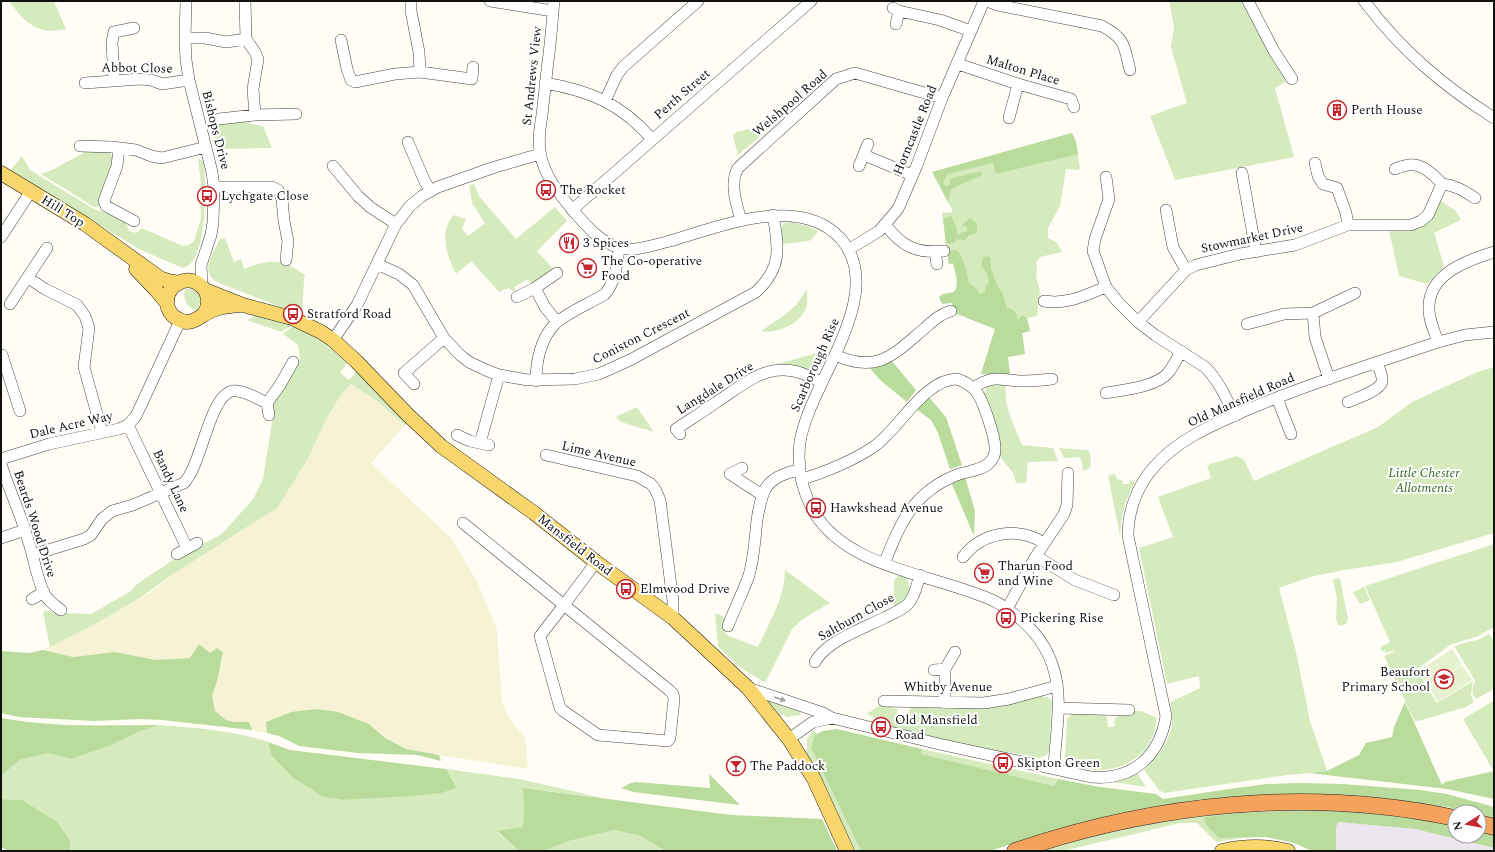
<svg xmlns="http://www.w3.org/2000/svg" width="1495" height="852" viewBox="0 0 1495 852" font-family="Spectral,serif">
  <style>
    .industrial { fill: #eee6ef }
    .farmland { fill: #f6f3d4 }
    .green { fill: #d5ebbd }
    .forest { fill: #b9dc9c }
    .pitch { fill: #e6f2cf }
    .lines { fill: none; stroke-linecap: round; stroke-linejoin: round }
    .minor-casing { stroke: #444; stroke-width: 12 }
    .major-casing { stroke: #222; stroke-width: 15 }
    .highway-casing { stroke: #222; stroke-width: 17 }
    .minor { stroke: #fff; stroke-width: 11 }
    .major { stroke: #f9d66b; stroke-width: 14 }
    .highway { stroke: #f5a25d; stroke-width: 16 }
    .oneway { fill: #a0a0a0 }
    .labels { text-anchor: middle; dominant-baseline: central; stroke-width: 4; stroke-linejoin: round; paint-order: stroke }
    .street-label { font-size: 13px; fill: #111; stroke: #fff }
    .poi-label { font-size: 13px; fill: #111; stroke: #fff; text-anchor: start }
    .park-label { font-size: 13px; font-style: italic; fill: #2f6b1f; stroke: #fff }
  </style>
  <rect width="100%" height="100%" fill="#fffdf5"/>
  <path class="industrial" d="M1338 822 1415 829 1494 848V851H1336V827Z"/>
  <path class="farmland" d="M351 384 377 401 405 425 371 463 451 538 477 581 497 629 502 703 510 719 525 738 528 769 439 755 406 749 385 738 369 724 266 722 267 733 252 730 249 722H234L226 720 215 711 212 696 218 678 223 657 210 654 190 658 156 660 115 652 73 657 43 650 110 616 155 589 170 576 277 508 306 462 327 418 342 393Z"/>
  <path class="green" d="M9 1H54L66 29C38 36 24 22 9 1Z
    M1169 1H1244L1286 82 1275 88 1294 157 1175 180 1150 116 1187 103 1171 47 1174 26Z
    M244 119 251 124 263 126 272 148 217 149 211 124Z
    M749 129 760 136 738 155 733 136 736 132Z
    M1072 133 1076 142 1080 168 1078 170 1066 169 1060 206 1048 228V238L1056 242 1062 252 1040 257 1036 263 1037 270 1036 276 1040 291 1037 316 1027 318 1030 331 1022 333 1025 354 1008 357 1010 375 981 374 995 329 955 313 962 293 958 263 949 264 942 213 953 212 933 172Z
    M87 151H109L115 161 99 201V206L97 207H94L41 174 54 169Z
    M22 156 30 170 94 209 109 214 125 221 129 231 136 233 142 228 183 246 188 245 194 241 201 219V184L198 158 204 162C206 183 208 263 183 268L141 250 10 171Z
    M474 184 479 196 516 239 555 207 567 221 537 251 556 272 532 286 528 279 514 287 517 293 508 288 499 292 471 261 456 274C447 257 438 231 454 215L466 219 462 229 468 236 485 223 472 203 469 185Z
    M1439 200 1456 211 1461 220 1434 233 1444 266 1427 284 1399 276 1389 230C1420 232 1428 228 1439 200Z
    M791 222 807 226 818 231 812 239 809 241 783 244 781 228 784 223Z
    M225 238 234 262 241 259 244 269C271 259 281 258 305 275L304 280 302 315 219 283C198 272 213 255 220 239Z
    M185 289C193 288 199 292 201 300L197 311C187 307 182 299 185 289Z
    M807 289C807 295 808 302 806 308 800 324 777 334 761 331L783 316 796 305Z
    M258 315 292 325 281 332 247 320Z
    M293 326C315 336 330 347 347 363L340 373 349 380 357 371 407 423 405 425 377 401 351 384 342 393 327 418 306 462 277 508 170 576C133 605 92 626 50 647L43 612C50 608 54 613 61 616L62 613 91 614 131 591 137 584 176 558 222 534 253 499 263 479 272 422 271 407 300 358 298 345 283 334Z
    M827 350 818 369 813 370 812 372 778 364Z
    M1494 367V533L1397 562 1344 570 1310 577 1279 588 1296 652 1310 721 1327 771 1288 775 1164 793 1159 790 1144 770C1157 758 1170 743 1172 723 1172 716 1171 709 1171 702L1200 688 1199 676 1167 684 1139 548 1173 537 1158 497 1211 478 1207 465 1237 456 1244 460 1254 481 1378 427 1412 402 1475 373Z
    M990 380 1005 382 1006 401 1010 416 1022 445 1053 448 1058 461 1028 462 1026 483H1016L1013 473 997 453 983 396Z
    M637 407 654 432 621 422 616 417Z
    M1059 448 1087 450 1090 452 1091 466 1088 469 1083 471 1081 459 1079 457 1064 458Z
    M1115 474 1117 479 1122 480 1123 484H1129L1130 480 1135 482C1125 501 1121 514 1120 536L1108 475Z
    M1494 544V627L1478 636 1450 645 1416 670 1437 703 1473 681 1471 695 1474 702 1466 707 1415 722 1384 656 1394 652 1392 646 1393 651 1386 653 1385 651 1382 652 1380 647 1390 642 1365 586Z
    M785 570 830 603 803 619 792 629 766 681 764 682 738 666 718 646 715 613 723 616 725 622 724 632 729 636 758 647C769 623 785 597 785 570Z
    M898 576 906 577C915 593 906 600 894 608V580Z
    M1338 578 1340 579 1348 619 1346 624 1339 626 1336 619 1337 599 1333 580Z
    M1364 587 1370 600 1360 604 1353 592Z
    M1489 634 1494 641V647L1492 648 1494 650V689L1476 699C1470 694 1473 686 1475 680L1454 646 1480 639Z
    M1043 694 1044 698 1047 697 1052 701V704L1049 751 1047 755 1040 758 1008 752 1007 755 880 725 881 721 867 714 883 703 897 709 898 718 908 719 909 710 912 708H982L998 706Z
    M765 699 782 703V706L801 712 800 715 786 717 784 714 779 716Z
    M1493 701 1494 702 1493 770 1463 719Z
    M1134 711H1141L1157 718C1156 724 1155 730 1153 736 1142 762 1113 774 1086 769 1078 767 1069 766 1065 759L1067 719 1072 714H1076V712L1102 714 1107 717 1108 727H1114L1115 718 1119 716 1132 715Z
    M159 725C195 728 233 730 268 742L271 755 293 778 323 797 343 800 442 793 457 788 446 769 520 779 603 798 523 788 524 810 523 827 497 832 519 851H70V841L22 800 1 799V776L20 760 48 753 71 759 138 732Z
    M814 730 817 734 815 736 811 748 861 851H856L807 754V739Z
    M922 749 1058 779 1054 786 920 754Z
    M1137 773 1146 787 1113 782Z
    M1292 810 1238 813 1206 817 1219 838 1250 837 1216 842 1197 823H1180L1063 851H1036L1151 821 1234 811Z
    M614 830 641 836 665 851H544L569 841Z"/>
  <path class="forest" d="M1072 133 1076 142 1078 154 996 174 993 163 948 174 943 182 945 186 950 185 951 178 981 171 982 175 951 189 948 202 932 172Z
    M951 216 957 229V235L967 231V227L962 225 970 218 977 223V233L969 235 965 240 956 239 955 243 946 244 943 218Z
    M953 250 958 251C964 259 967 273 969 283L978 290 979 294 984 293 986 286 989 283 988 276 981 264 983 258 986 256 990 257 991 269 998 287 1002 292 1007 308C1015 309 1016 313 1018 320L1022 315 1027 318 1030 331 1022 333 1025 354 1008 357 1010 375 981 374 995 329 955 313 952 303 942 304 939 297 943 294 954 292C960 283 955 273 953 263L949 264 947 252Z
    M891 360 916 390 907 402 880 380 869 367Z
    M928 396 946 417 962 465 950 469 938 433 931 420 916 409Z
    M965 477 975 511 974 536 951 482Z
    M199 644 210 653 217 648 223 652 218 678 212 696 215 711 226 720 234 722H249L252 730 162 720 140 719 94 721 19 717 1 713V651L29 653 43 650 73 657 115 652 156 660 190 658Z
    M1405 702 1442 785 1445 782 1494 771V799L1447 789 1309 773 1327 771 1359 755 1366 743 1392 737 1394 727Z
    M316 709 338 712 369 724 385 738 406 749 439 755 441 761 417 755 358 753 299 746 279 736 267 733 266 722 291 712Z
    M1 718C55 728 105 725 159 725L138 732 108 746 71 759 48 753 20 760 1 776Z
    M837 729 922 749 921 754 1054 786 1058 779 1100 787 1156 794 1163 799 1229 789 1267 784 1299 783 1343 784 1420 790 1447 794 1494 807V820L1479 816V812H1465L1448 807 1398 801 1267 795 1203 800 1158 806 1059 829 990 851H861L811 748 815 735 823 731Z
    M268 742 290 750 446 769 457 788 442 793 412 796 343 800 323 797 293 778 271 755Z
    M709 774 740 805 633 792 621 788 631 783 636 782 710 788Z
    M523 788 731 815 822 819 837 851H665L641 836 614 830 569 841 544 851H519L497 831 523 827 524 810Z
    M1 799 22 800 57 822 70 841V851H8L1 847Z
    M1324 809C1368 813 1412 817 1455 826V836H1479V831L1494 835V848L1415 829 1338 822 1336 827V851H1312L1294 843 1266 837 1219 838 1207 826 1204 819 1206 817 1238 813Z"/>
  <path class="pitch" d="M1452 649 1462 664 1428 686 1419 671Z
    M1462 665 1472 680 1438 702 1429 687Z"/>
  <g class="lines">
    <g class="minor-casing">
      <path id="minor" d="M186 1 185 38 186 60 189 80 212 172 214 187 213 222 211 235 201 265 202 286
        M245 1 246 39 255 52 258 59 253 89 255 115
        M490 1 553 11
        M554 1C552 21 551 41 548 61 546 79 544 97 542 115 540 127 538 139 540 151 543 175 560 195 575 213 587 226 599 241 617 247 634 253 653 245 670 241 719 227 800 193 841 239 889 295 809 383 800 442 797 466 802 491 814 512 847 569 938 575 994 601 1003 605 1011 612 1019 618 1040 635 1053 657 1057 684 1061 710 1055 742 1054 768
        M987 1 998 5 1102 26C1126 39 1124 46 1130 70
        M1248 1 1274 51 1292 79
        M1364 1C1401 50 1442 85 1494 118
        M893 8 899 11 940 20 971 31
        M896 24 899 11
        M185 38H205L226 42 246 39
        M341 40 347 69 351 80 355 82 395 74 420 72 419 52 411 11V1
        M958 64 1018 84 1071 99 1074 107
        M420 72 472 79 473 67
        M114 81 112 42 114 32 134 28
        M85 83 140 79 151 80 162 84 189 80
        M545 83C591 91 621 104 652 139
        M605 101 617 75 623 67 698 1
        M1009 118 1018 84
        M219 119 255 115 296 114
        M408 142 425 182 431 191
        M80 146 112 147 136 150 151 156 162 158 206 147
        M119 148 117 166 104 201 106 206 134 221
        M864 155 912 175
        M1315 163 1318 176 1323 184 1337 188 1346 213 1348 225
        M333 166 358 196 370 207 396 224
        M859 166 868 144
        M1242 173 1256 252
        M1106 177 1109 199 1095 239 1093 251 1106 287 1118 302 1138 322 1155 335 1205 367C1219 381 1226 398 1235 416
        M1442 184C1455 185 1464 191 1475 198
        M214 187H272L278 190 282 199 284 221 288 241 286 260
        M572 210 811 1
        M1166 210 1173 247 1186 270
        M741 221C737 205 729 184 738 168L836 79 855 73 942 98
        M885 224C901 246 916 254 944 251
        M1 237 31 191
        M848 250 879 231 898 209 917 165 942 98 984 1
        M935 252 937 264
        M377 264 399 274 413 285 444 338 460 355 469 362 488 371 499 375 528 380 575 379 599 374 630 360 756 292C782 268 779 248 773 215
        M28 278 45 289 77 305 85 316 89 328 84 367 102 432
        M535 288 557 273
        M517 297 535 288 545 307 557 322
        M1044 301C1067 305 1086 295 1106 287
        M10 304 47 248
        M1313 313 1315 337 1329 379
        M1138 322 1186 270 1196 265 1240 254 1295 245 1348 225H1411L1421 221 1428 215 1442 184C1435 176 1425 166 1414 165 1408 164 1400 167 1395 169
        M1247 324 1284 314 1313 313 1355 293
        M333 340 357 305 396 224 410 206 422 196 438 187 495 167 540 154
        M1438 342C1434 330 1428 318 1429 306 1430 273 1468 260 1494 252
        M2 355 20 411
        M835 355C878 374 893 355 925 328 933 321 940 314 951 311
        M536 381C536 361 541 337 556 323 570 311 589 304 605 294 616 281 617 264 619 248
        M414 384 404 373 444 338
        M973 388C996 373 1000 381 1024 381 1034 381 1043 380 1052 379
        M1106 393C1123 390 1156 387 1168 373 1173 367 1177 359 1181 351
        M1277 398 1291 434
        M1348 402C1357 398 1379 391 1382 382 1383 376 1379 368 1377 363
        M269 415 267 403 280 385 293 362
        M128 425 187 548
        M680 434 676 429C689 420 703 412 715 403 736 390 758 369 784 370 798 370 809 376 821 382
        M457 435 470 441 489 445
        M480 443 499 375
        M546 455 637 476 651 484 655 489 660 500 673 601V618
        M1 459 49 444 119 429 128 425 136 416 180 321
        M1 464C9 490 21 514 28 540 34 557 36 576 44 593 48 601 54 605 61 610
        M742 468 730 474 762 495
        M801 479C822 474 859 458 876 445 900 427 925 379 957 379 963 381 970 385 975 390 983 399 996 439 995 450 995 454 993 459 990 462 983 471 965 471 954 476 912 494 900 524 884 564
        M463 523 564 605 540 636 560 708 562 710 598 735 668 741 670 738 674 699 673 694 669 690 564 605 596 562
        M1 538 25 530
        M177 554 197 543
        M32 555 84 539 91 535 102 519 112 511 133 505 184 483C202 464 209 397 232 391 241 389 259 399 267 403
        M1036 556 1075 580 1114 595
        M963 557C982 532 1018 526 1044 543
        M32 599 44 592
        M1007 609 1036 556 1064 514 1067 505 1068 473
        M728 626C734 609 743 593 749 575 754 558 755 538 757 520 762 489 766 476 800 470
        M815 662C826 641 864 628 884 618 892 614 902 610 908 604 915 597 917 584 920 575
        M934 670 945 669
        M748 688 823 713 832 718 939 744 1091 777C1132 781 1160 756 1166 716L1128 536C1128 511 1137 486 1154 467 1179 438 1215 424 1249 409 1311 383 1375 363 1438 342L1465 335 1494 332
        M884 701 984 703 1009 699 1057 686
        M945 703V669L955 652
        M1058 708 1129 710
        M789 739 813 722 832 718"/>
    </g>
    <g class="major-casing">
      <path id="major" d="M1 173 85 224 160 278 168 281 179 283
        M136 269 156 290 167 303
        M205 290 243 305 292 318 321 332 333 340 356 361 408 415 441 446 534 513 596 562 673 618 748 688 789 739 814 779 847 851
        M204 314C219 291 189 268 172 288 167 294 166 301 168 308 170 313 173 317 178 319 192 328 201 314 213 310 222 306 231 306 240 305
        M1222 851C1244 846 1265 845 1288 851"/>
    </g>
    <g class="highway-casing">
      <path id="highway" d="M1479 823 1494 827
        M1015 851C1156 803 1308 787 1455 818"/>
    </g>
    <use href="#minor" class="minor"/>
    <use href="#major" class="major"/>
    <use href="#highway" class="highway"/>
  </g>
  <defs><path id="oneway-solid" d="M-6-.8H1V-3.2L6.5 0L1 3.2V.8H-6Z"/></defs>
  <use class="oneway" href="#oneway-solid" transform="translate(780 699) rotate(19)"/>
  <defs>
    <g id="building-ring" transform="scale(1)"><circle r="9.5" fill="#fff" stroke="#c4262e" stroke-width="1.5"/><path d="M-4-6H4V6H1V3H-1V6H-4ZM-2.5-4.3h1.7v1.8h-1.7ZM.8-4.3h1.7v1.8H.8ZM-2.5-1h1.7V.8h-1.7ZM.8-1h1.7V.8H.8Z" fill="#c4262e"/></g>
    <g id="bus-ring" transform="scale(1)"><circle r="9.5" fill="#fff" stroke="#c4262e" stroke-width="1.5"/><path d="M-5-6H5V4H4V6H2V4H-2V6H-4V4H-5ZM-3.5-4V0h7V-4ZM-3.5 1.2v1.5H-2V1.2ZM2 1.2v1.5H3.5V1.2Z" fill="#c4262e"/></g>
    <g id="restaurant-ring" transform="scale(1)"><circle r="9.5" fill="#fff" stroke="#c4262e" stroke-width="1.5"/><path d="M-5-6h1v4h1v-4h1v4h1v-4h1v5L-1.5 .5V6h-2V.5L-5-1ZM5-6V6H3V1.5H1.5Q1.5-4 5-6Z" fill="#c4262e"/></g>
    <g id="supermarket-ring" transform="scale(1)"><circle r="9.5" fill="#fff" stroke="#c4262e" stroke-width="1.5"/><path d="M-6-5.5h2.5l.6 2H6L4.5 2H-2.5L-4.4-4H-6ZM-1.5 3.2a1.3 1.3 0 1 0 .1 0ZM3 3.2a1.3 1.3 0 1 0 .1 0Z" fill="#c4262e"/></g>
    <g id="school-ring" transform="scale(1)"><circle r="9.5" fill="#fff" stroke="#c4262e" stroke-width="1.5"/><path d="M0-5L7-2L0 1L-7-2ZM-4 1L0 2.5L4 1V4Q0 6-4 4Z" fill="#c4262e"/></g>
    <g id="bar-ring" transform="scale(1)"><circle r="9.5" fill="#fff" stroke="#c4262e" stroke-width="1.5"/><path d="M-6-5H6L.8 .8V4.5H3.5V6h-7V4.5H-.8V.8Z" fill="#c4262e"/></g>
  </defs>
  <g fill-rule="evenodd">
    <use href="#building-ring" x="1337" y="110"/>
    <use href="#bus-ring" x="546" y="190"/>
    <use href="#bus-ring" x="207" y="196"/>
    <use href="#restaurant-ring" x="569" y="243"/>
    <use href="#supermarket-ring" x="587" y="268"/>
    <use href="#bus-ring" x="293" y="314"/>
    <use href="#bus-ring" x="816" y="508"/>
    <use href="#supermarket-ring" x="984" y="573"/>
    <use href="#bus-ring" x="626" y="589"/>
    <use href="#bus-ring" x="1006" y="618"/>
    <use href="#school-ring" x="1444" y="679"/>
    <use href="#bus-ring" x="881" y="727"/>
    <use href="#bus-ring" x="1003" y="763"/>
    <use href="#bar-ring" x="736" y="766"/>
  </g>
  <g class="labels">
    <g class="street-label">
      <text transform="translate(137 68) rotate(1)">Abbot Close</text>
      <text transform="translate(1023 70) rotate(17)">Malton Place</text>
      <text transform="translate(532 76) rotate(-84)">St Andrews View</text>
      <text transform="translate(682 94) rotate(-41)">Perth Street</text>
      <text transform="translate(790 103) rotate(-41)">Welshpool Road</text>
      <text transform="translate(216 130) rotate(76)">Bishops Drive</text>
      <text transform="translate(915 130) rotate(-68)">Horncastle Road</text>
      <text transform="translate(63 211) rotate(32)">Hill Top</text>
      <text transform="translate(1252 238) rotate(-12)">Stowmarket Drive</text>
      <text transform="translate(641 336) rotate(-27)">Coniston Crescent</text>
      <text transform="translate(815 365) rotate(-66)">Scarborough Rise</text>
      <text transform="translate(715 388) rotate(-32)">Langdale Drive</text>
      <text transform="translate(1241 400) rotate(-24)">Old Mansfield Road</text>
      <text transform="translate(71 425) rotate(-13)">Dale Acre Way</text>
      <text transform="translate(599 454) rotate(13)">Lime Avenue</text>
      <text transform="translate(171 481) rotate(65)">Bandy Lane</text>
      <text transform="translate(35 524) rotate(72)">Beards Wood Drive</text>
      <text transform="translate(575 545) rotate(38)">Mansfield Road</text>
      <text transform="translate(856 617) rotate(-29)">Saltburn Close</text>
      <text x="948" y="687">Whitby Avenue</text>
    </g>
    <g class="poi-label">
      <text x="1351" y="110">Perth House</text>
      <text x="560" y="190">The Rocket</text>
      <text x="221" y="196">Lychgate Close</text>
      <text x="583" y="243">3 Spices</text>
      <text x="601" y="261">The Co-operative<tspan x="601" dy="15">Food</tspan></text>
      <text x="307" y="314">Stratford Road</text>
      <text x="830" y="508">Hawkshead Avenue</text>
      <text x="998" y="566">Tharun Food<tspan x="998" dy="15">and Wine</tspan></text>
      <text x="640" y="589">Elmwood Drive</text>
      <text x="1020" y="618">Pickering Rise</text>
      <text x="1430" y="672" text-anchor="end">Beaufort<tspan x="1430" dy="15">Primary School</tspan></text>
      <text x="895" y="720">Old Mansfield<tspan x="895" dy="15">Road</tspan></text>
      <text x="1017" y="763">Skipton Green</text>
      <text x="750" y="766">The Paddock</text>
    </g>
    <g class="park-label">
      <text x="1424" y="473">Little Chester<tspan x="1424" dy="15">Allotments</tspan></text>
    </g>
  </g>
  <rect width="1495" height="852" fill="none" stroke="#111111" stroke-width="4"/>
  <g transform="translate(1467 824) rotate(259)"><circle r="19" fill="#ffffff" stroke="#a0a0a0"/>
  <path d="M0-3L7 15L0 10L-7 15Z" fill="#c4262e"/>
  <text y="-6" font-size="11" font-weight="bold" text-anchor="middle" fill="#111111">N</text>
  </g>
</svg>
